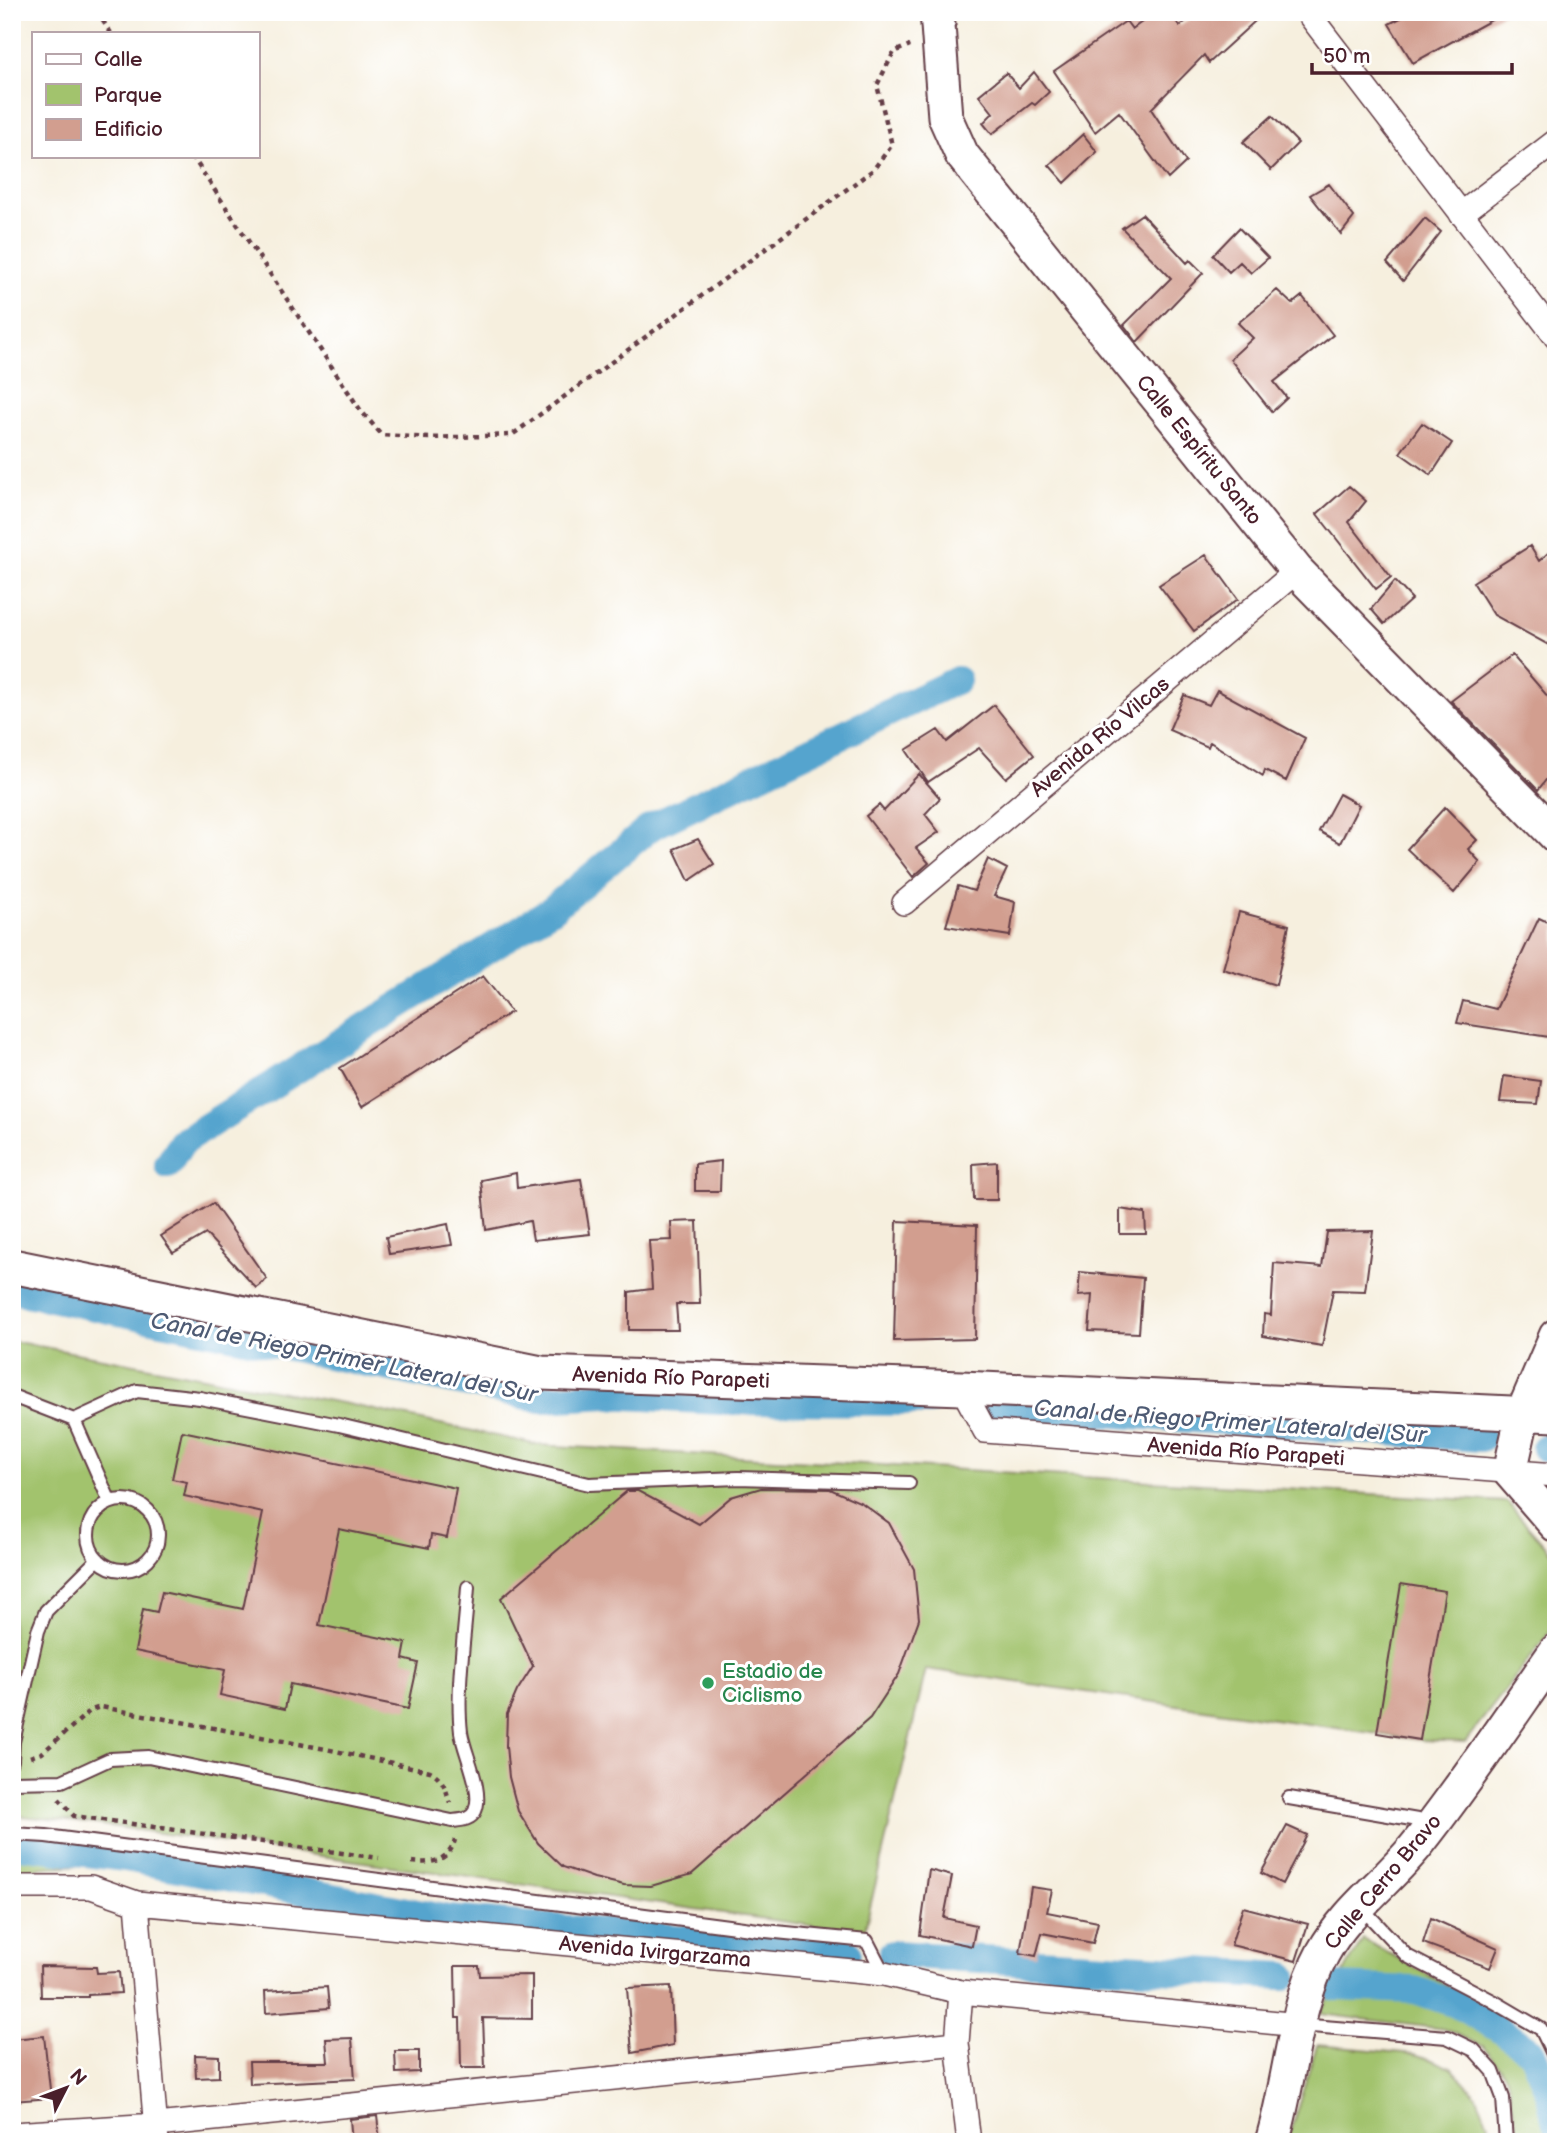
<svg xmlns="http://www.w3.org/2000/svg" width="1568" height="2154" viewBox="0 0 1568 2154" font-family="'Balsamiq Sans',sans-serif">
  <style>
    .green { fill: #a2c36d; stroke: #76714c; stroke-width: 2 }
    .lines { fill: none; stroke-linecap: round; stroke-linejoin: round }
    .canal { stroke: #54a4ce; stroke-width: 28 }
    .building { fill: #d29e8f }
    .lane-casing { stroke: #643e46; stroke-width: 16 }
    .street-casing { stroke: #643e46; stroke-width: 26 }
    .secondary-casing { stroke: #643e46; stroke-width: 37 }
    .path { stroke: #643e46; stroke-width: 4.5; stroke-dasharray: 5 5; stroke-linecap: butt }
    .lane { stroke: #fff; stroke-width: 12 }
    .street { stroke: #fff; stroke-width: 23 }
    .secondary { stroke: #fff; stroke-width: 33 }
    .leisure-dot { fill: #2e9e5b; stroke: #fff; stroke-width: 2.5 }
    .labels { text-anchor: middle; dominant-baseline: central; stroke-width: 6; stroke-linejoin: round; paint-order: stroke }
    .street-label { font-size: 21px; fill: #4a1f2b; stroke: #fff }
    .leisure-label { font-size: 21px; fill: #27864d; stroke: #fff; text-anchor: start }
    .water-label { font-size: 23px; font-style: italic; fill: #4e5b74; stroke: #fff }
  </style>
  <rect width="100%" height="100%" fill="#fff"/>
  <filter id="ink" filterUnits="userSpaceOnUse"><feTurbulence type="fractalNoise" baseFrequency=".0143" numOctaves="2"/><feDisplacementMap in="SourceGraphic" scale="14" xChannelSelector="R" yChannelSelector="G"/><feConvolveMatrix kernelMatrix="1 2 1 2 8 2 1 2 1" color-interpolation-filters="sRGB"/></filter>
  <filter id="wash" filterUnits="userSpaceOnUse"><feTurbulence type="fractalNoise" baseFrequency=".00686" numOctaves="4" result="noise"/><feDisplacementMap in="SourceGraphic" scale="28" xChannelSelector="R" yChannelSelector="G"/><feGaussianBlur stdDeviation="1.57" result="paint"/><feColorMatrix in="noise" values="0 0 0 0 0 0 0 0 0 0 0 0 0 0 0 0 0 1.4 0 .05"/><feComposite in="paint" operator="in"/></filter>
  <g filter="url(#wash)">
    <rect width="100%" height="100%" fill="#f6efde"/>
    <path class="green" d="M12 1341 347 1404 538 1445 1507 1502 1556 1558V1624L1465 1742 1420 1740 926 1669 864 1933 95 1824 12 1815Z
      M12 1852 107 1863 12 1870Z
      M1363 1939 1465 1995 1523 2038 1534 2076 1548 2142H1520L1507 2077 1483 2046 1444 2029 1320 2014Z
      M1317 2045 1415 2054 1451 2067 1477 2096 1488 2124 1485 2142H1287Z"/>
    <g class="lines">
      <path class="canal" d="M168 1165 182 1142 552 909 651 827 957 680
        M12 1290 541 1399 607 1395 721 1401 928 1402
        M979 1405 1481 1438
        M1545 1448 1556 1449
        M12 1844 126 1858 449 1919 847 1952
        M892 1954 1284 1976
        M1336 1987 1415 1990 1456 2004 1496 2027 1532 2052 1550 2095 1556 2123"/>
    </g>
    <g id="blocks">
      <path class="building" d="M1156 12H1168L1180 26 1198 12H1265L1209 63 1204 55 1151 109 1186 162 1168 179 1119 112 1095 132 1054 71 1126 21 1132 29Z
        M1412 12H1506L1413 63 1389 24Z
        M1034 72 1049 92 1035 105 1032 103 992 134 983 123 993 113 979 95 1006 73 1019 88Z
        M1272 116 1298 143 1271 170 1243 142Z
        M1083 134 1097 152 1065 183 1049 165Z
        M1329 184 1354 217 1341 234 1310 195Z
        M1142 214 1187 263 1190 260 1203 273 1137 342 1124 325 1171 278 1122 228Z
        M1425 218 1441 232 1403 281 1387 263Z
        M1239 228 1268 258 1251 273 1240 262 1229 272 1213 255Z
        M1277 290 1292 304 1302 296 1333 335 1274 382 1287 398 1272 412 1230 359 1253 338 1238 323Z
        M1422 423 1452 443 1431 475 1400 453Z
        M1349 486 1366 501 1349 522 1391 577 1376 589 1317 514Z
        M1530 546 1539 561 1556 546V649L1494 615 1473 582Z
        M1206 555 1238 599 1194 631 1159 585Z
        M1395 581 1412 599 1384 624 1371 609Z
        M1512 655 1556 706V767L1538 790 1451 701Z
        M1217 690 1305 738 1286 781 1265 770 1263 776 1210 742 1208 747 1169 730 1184 695 1209 705Z
        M994 705 1034 755 1006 778 979 748 928 782 906 750 938 730 947 742Z
        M919 774 940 798 925 814 939 832 916 848 929 863 913 877 866 816 879 805 884 811Z
        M1339 794 1359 805 1340 843 1319 831Z
        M1445 807 1477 840 1468 849 1480 862 1454 893 1407 849Z
        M698 839 714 864 689 881 674 849Z
        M988 859 1007 869 994 896 1015 902 1010 936 946 926 958 886 974 891Z
        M1239 912 1289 925 1276 985 1223 969Z
        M1539 918 1556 926V1038L1457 1023 1463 1001 1496 1009Z
        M483 976 511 1012 362 1107 340 1068Z
        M1504 1076 1541 1081 1538 1104 1500 1102Z
        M721 1161 720 1191H695V1164Z
        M997 1162V1200H974L973 1164Z
        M516 1173 517 1188 581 1179 590 1234 533 1240 530 1221 486 1230 481 1180Z
        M213 1203 267 1279 256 1288 206 1234 173 1253 161 1236Z
        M1120 1209 1145 1213 1146 1234H1120Z
        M697 1221 700 1304H676L678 1330H629V1292L652 1289 649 1241 672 1240 671 1222Z
        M897 1221 977 1225 975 1339 894 1341Z
        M448 1224 452 1245 389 1254 386 1237Z
        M1373 1231 1365 1291 1333 1290 1322 1346 1263 1336 1264 1314 1271 1315 1274 1263 1322 1267 1327 1232Z
        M1080 1272 1143 1278 1139 1333 1089 1331 1092 1295 1078 1296Z
        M182 1431 456 1488 447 1538 431 1535 429 1548 339 1529 319 1625 406 1643 403 1659 418 1663 408 1709 290 1684 285 1709 220 1695 225 1670 135 1651 143 1609 157 1612 162 1592 243 1609 263 1513 184 1496 187 1482 172 1479Z
        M761 1488 830 1489 862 1503 889 1523 914 1569 919 1619 899 1674 870 1718 692 1874 651 1886 624 1885 594 1878 563 1867 538 1843 518 1811 509 1777 506 1746 507 1714 517 1691 533 1666 501 1598 627 1491H638L699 1524 731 1497Z
        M1401 1584 1445 1591 1420 1740 1377 1733Z
        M1287 1826 1307 1835 1282 1884 1261 1873Z
        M929 1870 952 1876 944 1918 976 1925 972 1946 920 1935Z
        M1031 1887 1052 1890 1047 1912 1098 1922 1093 1943 1042 1933 1036 1956 1020 1953Z
        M1243 1907 1308 1924 1296 1961 1231 1945Z
        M1431 1918 1498 1948 1490 1968 1423 1943Z
        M40 1966 96 1967 97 1973 119 1972 121 1993 88 1995V1997H41Z
        M455 1966H479L480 1976 532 1975V2019L483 2018 485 2068H461L460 2018H456Z
        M671 1986 673 2045 632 2053 627 1988Z
        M327 1987 329 2008 266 2013 265 1991Z
        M44 2036 51 2098 12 2101V2039Z
        M352 2038 355 2079 250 2084 249 2062H328L326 2039Z
        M395 2051H419V2072L396 2073Z
        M195 2055 219 2056V2077L196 2078Z
        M377 2116 380 2142H352L350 2119Z"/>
    </g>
  </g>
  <g filter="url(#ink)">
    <use href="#blocks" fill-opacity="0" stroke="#643e46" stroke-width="2"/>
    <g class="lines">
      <g class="lane-casing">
        <path id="lane" d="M12 1396 74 1420 137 1391 200 1398 339 1425 589 1484 738 1478 909 1483
          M74 1420 110 1502
          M88 1535a35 35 0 1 1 70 0a35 35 0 1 1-70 0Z
          M12 1761 13 1742 38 1631 46 1611 98 1559
          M12 1782 62 1781 110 1759 148 1757 452 1821C461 1820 471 1820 475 1811 484 1791 464 1753 461 1732 456 1688 465 1633 468 1587
          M1289 1798 1429 1822
          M12 1834 46 1836 766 1931 867 1941 884 1974
          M1360 1906 1407 1956 1493 2001 1541 2029 1556 2060
          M1299 2025 1447 2037 1474 2050 1493 2071 1503 2098 1506 2142"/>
      </g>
      <g class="street-casing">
        <path id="street" d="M1307 12 1556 337
          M1461 214 1556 141
          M904 903 1297 571
          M962 1388 985 1431 1556 1475
          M12 1887H91L137 1903 884 1974 961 1992 1299 2025
          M137 1903 157 2142
          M961 1992 957 2043 969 2142
          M12 2134 156 2125 957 2043"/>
      </g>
      <g class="secondary-casing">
        <path id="secondary" d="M937 12 945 117 962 155 1297 571 1556 836
          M12 1266 541 1373 962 1388 1556 1415
          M1556 1336 1523 1413 1510 1472 1556 1525
          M1272 2142C1290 2083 1294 2006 1323 1953 1347 1909 1390 1880 1420 1841 1468 1780 1511 1715 1556 1651"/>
      </g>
      <path class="path" d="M97 12 111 33
        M192 156 361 411 382 435 429 438 512 435 873 170 892 145 877 85 894 52 910 45
        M30 1757 42 1753 91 1710 101 1707 326 1749 430 1771C443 1778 446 1789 450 1803
        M59 1799 74 1816 379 1858
        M412 1862C432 1864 449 1861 455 1840"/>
      <use href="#lane" class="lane"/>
      <use href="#street" class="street"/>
      <use href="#secondary" class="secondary"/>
    </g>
  </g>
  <circle class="leisure-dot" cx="708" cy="1683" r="7"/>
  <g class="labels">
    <g class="street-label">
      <text transform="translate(1199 450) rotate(51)">Calle Espíritu Santo</text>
      <text transform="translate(1100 737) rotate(-40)">Avenida Río Vilcas</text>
      <text transform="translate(671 1378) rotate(2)">Avenida Río Parapeti</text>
      <text transform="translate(1246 1452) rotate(4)">Avenida Río Parapeti</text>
      <text transform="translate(1383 1882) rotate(-50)">Calle Cerro Bravo</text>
      <text transform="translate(655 1952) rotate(5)">Avenida Ivirgarzama</text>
    </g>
    <g class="leisure-label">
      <text x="722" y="1671">Estadio de<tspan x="722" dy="24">Ciclismo</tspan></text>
    </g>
    <g class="water-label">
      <text transform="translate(344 1358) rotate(11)">Canal de Riego Primer Lateral del Sur</text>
      <text transform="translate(1230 1422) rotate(4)">Canal de Riego Primer Lateral del Sur</text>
    </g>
  </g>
  <rect width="1568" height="2154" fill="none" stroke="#fff" stroke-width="42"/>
  <rect x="32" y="32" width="228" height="126" fill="#ffffff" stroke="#b7a5aa" stroke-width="2"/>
  <rect x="46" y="54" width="35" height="10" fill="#ffffff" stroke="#b7a5aa" stroke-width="2"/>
  <text x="94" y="66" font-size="21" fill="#4a1f2b">Calle</text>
  <rect x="46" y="84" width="35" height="21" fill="#a2c36d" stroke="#b7a5aa" stroke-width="2"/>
  <text x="94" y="102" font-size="21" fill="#4a1f2b">Parque</text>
  <rect x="46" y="119" width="35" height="21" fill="#d29e8f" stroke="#b7a5aa" stroke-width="2"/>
  <text x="94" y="136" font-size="21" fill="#4a1f2b">Edificio</text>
  <g transform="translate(66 2088) rotate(48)" stroke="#ffffff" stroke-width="5" paint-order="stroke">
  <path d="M0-5L12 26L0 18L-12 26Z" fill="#4a1f2b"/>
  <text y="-10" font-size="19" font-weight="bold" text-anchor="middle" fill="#4a1f2b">N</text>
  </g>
  <path d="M1312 63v10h200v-10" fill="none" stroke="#4a1f2b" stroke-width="3.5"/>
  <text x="1323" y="63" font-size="21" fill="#4a1f2b" stroke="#ffffff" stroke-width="5" paint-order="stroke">50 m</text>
</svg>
